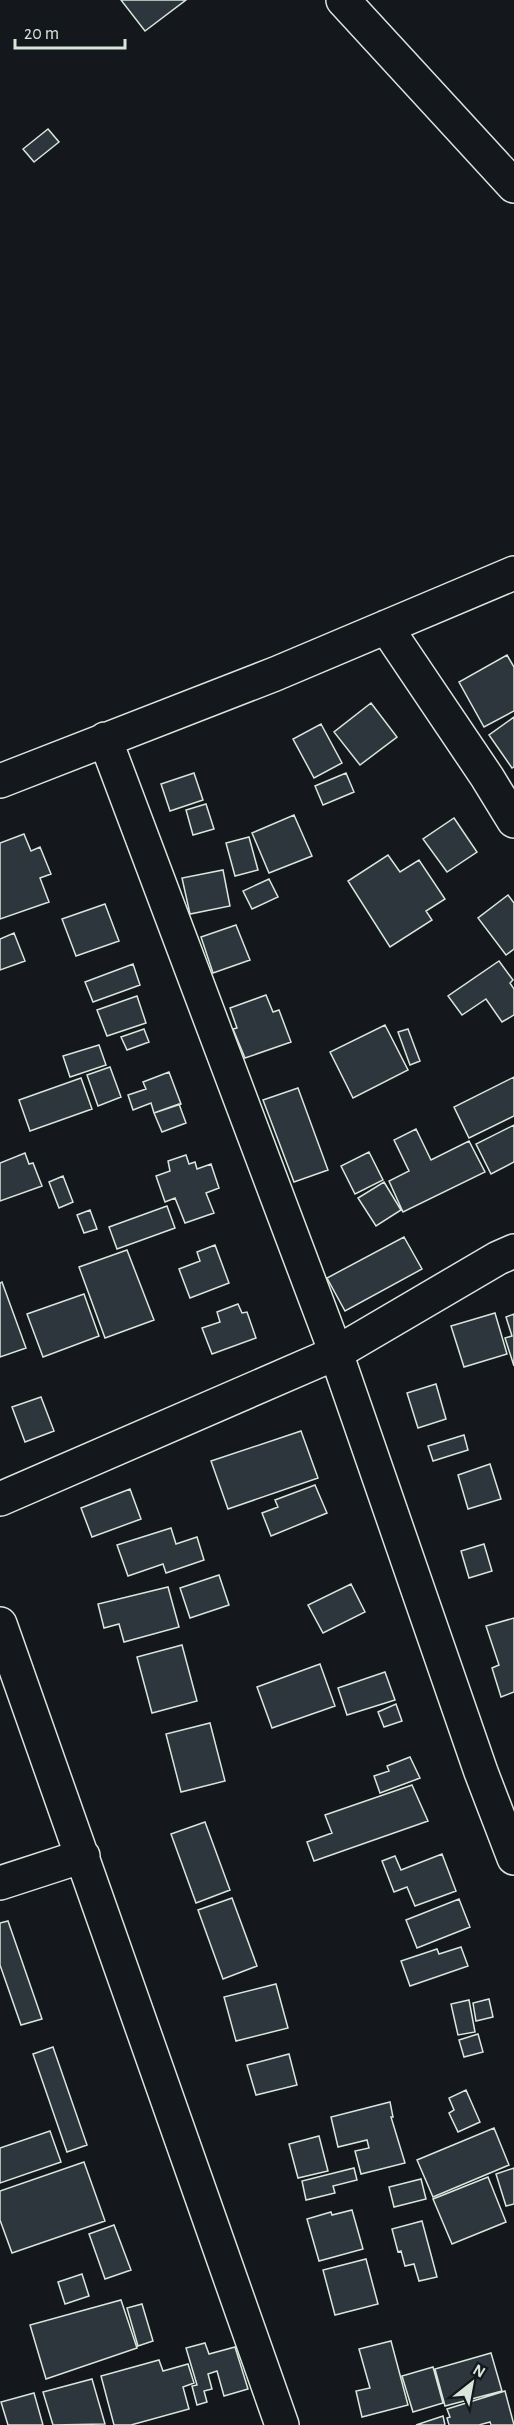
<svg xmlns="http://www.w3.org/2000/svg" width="514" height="2425" viewBox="0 0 514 2425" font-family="'Alegreya Sans',sans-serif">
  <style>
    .building { fill: #2c363c; stroke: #d8e6dc; stroke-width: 1.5 }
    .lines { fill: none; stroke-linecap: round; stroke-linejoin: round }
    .minor-casing { stroke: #d8e6dc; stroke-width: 36 }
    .minor { stroke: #14181c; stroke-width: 33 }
  </style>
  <rect width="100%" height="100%" fill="#14181c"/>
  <path class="building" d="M121 0H186L145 31Z
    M48 129 59 142 34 162 23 149Z
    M507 655 514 667V711L484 727 459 682Z
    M371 703 397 737 360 765 334 732Z
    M514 717V767L512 768 489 735Z
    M321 724 342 763 314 778 293 739Z
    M194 773 203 800 170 811 161 784Z
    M346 773 354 792 323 805 315 786Z
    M206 804 214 829 193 835 186 810Z
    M294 815 312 856 269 873 252 833Z
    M454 818 477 852 447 872 423 839Z
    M24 834 31 851 40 847 51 874 40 878 49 902 0 919V843Z
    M249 837 258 870 235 876 226 843Z
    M388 855 400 872 419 860 445 899 426 911 432 920 390 947 348 881Z
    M223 870 230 906 190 914 182 878Z
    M269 879 278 897 252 909 243 891Z
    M508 895 514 903V949L506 955 478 918Z
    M105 904 119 941 76 956 62 919Z
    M236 925 250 960 213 973 201 937Z
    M14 933 25 961 0 970V939Z
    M499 961 513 980 510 983 514 989V1015L502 1022 486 999 462 1015 448 996Z
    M133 964 140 985 93 1002 85 982Z
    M266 995 273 1012 279 1010 291 1042 245 1058 233 1029 237 1028 230 1008Z
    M137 996 146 1023 107 1036 97 1010Z
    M385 1025 408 1070 353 1098 330 1052Z
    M144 1029 149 1042 127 1050 121 1037Z
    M408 1029 420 1061 410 1065 398 1032Z
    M99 1045 106 1065 70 1077 63 1056Z
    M110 1067 121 1097 98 1106 87 1075Z
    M169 1072 181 1104 154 1113 151 1103 133 1110 128 1095 146 1089 143 1082Z
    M514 1077V1116L469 1138 454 1107Z
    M81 1078 92 1109 30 1131 19 1100Z
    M298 1088 328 1170 294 1182 263 1100Z
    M179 1104 186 1123 162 1132 154 1113Z
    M514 1125V1162L491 1174 476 1144Z
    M416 1129 431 1160 469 1141 485 1172 403 1212 389 1181 409 1171 394 1140Z
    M369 1152 383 1180 355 1194 341 1166Z
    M25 1153 29 1164 33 1163 42 1186 0 1201V1163Z
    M186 1155 189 1164 195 1162 197 1169 211 1164 219 1188 206 1193 214 1213 185 1223 175 1198 165 1202 156 1176 170 1171 168 1161Z
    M63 1176 73 1202 59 1208 49 1182Z
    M384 1182 401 1210 376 1226 358 1198Z
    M167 1206 175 1228 117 1249 109 1227Z
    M90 1210 97 1229 84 1233 77 1215Z
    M404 1237 422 1269 345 1311 327 1278Z
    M215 1245 229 1283 190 1298 179 1269 200 1261 197 1252Z
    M127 1250 154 1320 105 1338 79 1267Z
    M2 1282 26 1348 0 1357V1283Z
    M84 1294 99 1336 43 1357 27 1314Z
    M238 1304 242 1313 247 1312 256 1338 212 1354 202 1328 220 1322 217 1312Z
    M495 1313 507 1354 464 1367 451 1326Z
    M514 1314V1366L505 1338 512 1336 506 1317Z
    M436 1384 446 1419 418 1428 407 1393Z
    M41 1397 54 1431 25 1442 12 1407Z
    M301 1431 318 1478 228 1509 211 1461Z
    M464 1435 468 1450 433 1461 428 1446Z
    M490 1464 501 1499 468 1509 458 1475Z
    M315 1485 327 1513 271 1536 262 1513 278 1507 275 1500Z
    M130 1489 141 1519 92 1537 81 1508Z
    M171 1528 176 1544 197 1537 204 1560 166 1573 163 1564 128 1576 117 1545Z
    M484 1544 492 1571 469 1578 461 1551Z
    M219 1575 229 1605 190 1618 180 1588Z
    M351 1584 365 1612 323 1633 308 1605Z
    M168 1587 179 1627 124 1642 119 1624 104 1628 98 1604Z
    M514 1618V1692L501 1697 492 1668 499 1665 486 1626Z
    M182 1645 197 1701 152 1713 137 1657Z
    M320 1664 335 1706 272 1728 257 1687Z
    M385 1672 395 1700 347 1715 338 1688Z
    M396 1704 402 1721 384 1727 378 1712Z
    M210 1723 225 1781 181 1792 166 1734Z
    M410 1757 420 1778 380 1793 374 1776 389 1771 387 1766Z
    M412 1785 428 1821 314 1861 307 1842 332 1833 325 1815Z
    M205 1822 230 1890 196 1903 171 1834Z
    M442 1854 456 1891 415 1906 407 1887 394 1892 382 1861 395 1856 401 1870Z
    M232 1898 257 1966 223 1979 198 1910Z
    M459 1899 470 1927 417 1948 406 1920Z
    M8 1921 42 2019 21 2025 0 1965V1923Z
    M461 1947 468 1966 410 1986 401 1961 437 1949 439 1954Z
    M276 1984 288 2028 236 2041 224 1997Z
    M489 1999 493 2017 476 2021 473 2003Z
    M469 2000 475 2032 458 2035 451 2004Z
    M478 2034 483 2052 464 2057 459 2040Z
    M53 2047 87 2145 67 2152 33 2054Z
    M289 2054 297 2085 256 2095 247 2065Z
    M466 2090 480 2122 458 2132 449 2113 454 2110 449 2098Z
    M390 2102 393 2117H391L405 2163 361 2174 355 2151 369 2148 367 2140 338 2147 331 2117Z
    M494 2128 509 2165 433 2197 417 2160Z
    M50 2131 61 2162 0 2183V2148Z
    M319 2136 328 2171 298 2178 289 2144Z
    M84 2162 105 2221 12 2253 0 2220V2191Z
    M354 2168 357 2180 333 2186 335 2193 306 2200 302 2181Z
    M514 2168V2204L506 2206 496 2174Z
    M488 2177 506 2222 452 2244 433 2199Z
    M421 2179 426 2199 394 2207 389 2187Z
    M352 2210 363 2249 319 2261 307 2219 331 2212 332 2215Z
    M422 2221 437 2277 419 2281 414 2264 405 2266 401 2251 398 2252 392 2229Z
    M114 2225 131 2270 105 2279 89 2234Z
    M366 2259 378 2304 335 2315 323 2270Z
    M82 2274 89 2296 65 2304 58 2282Z
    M121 2300 137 2348 46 2379 30 2325Z
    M142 2304 153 2341 138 2346 127 2308Z
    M391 2341 408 2405 362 2417 356 2391 370 2388 359 2349Z
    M205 2343 209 2354 235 2347 248 2389 224 2396 217 2371 208 2374 212 2389 204 2391 207 2402 197 2405 192 2386 197 2385 186 2348Z
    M491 2353 502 2391 445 2406 435 2369Z
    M159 2360 163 2371 188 2364 194 2383 183 2387 189 2409 131 2425H114L101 2376Z
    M433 2367 443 2403 413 2412 402 2376Z
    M92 2379 105 2424 53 2425 43 2392Z
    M505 2391 514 2425H491L490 2422 479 2425H449L447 2418 450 2417 447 2409Z
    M34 2393 43 2425H8L1 2402Z
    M443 2416 445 2425H416Z"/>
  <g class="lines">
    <g class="minor-casing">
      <path id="minor" d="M343 0 514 186
        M386 627 487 777 514 821
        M105 739 336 1353 481 1772 514 1858
        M0 781 275 674 514 573
        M0 1499 336 1353 498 1258 514 1251
        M0 1624 282 2425
        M0 1883 83 1856"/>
    </g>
    <use href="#minor" class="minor"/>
  </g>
  <g transform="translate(472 2383) rotate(31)" stroke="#14181c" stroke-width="4.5" paint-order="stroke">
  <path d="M0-4.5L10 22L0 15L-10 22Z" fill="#d8e6dc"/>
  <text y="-9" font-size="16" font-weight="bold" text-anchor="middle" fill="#d8e6dc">N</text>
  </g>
  <path d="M15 39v9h110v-9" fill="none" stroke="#d8e6dc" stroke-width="3"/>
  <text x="24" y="39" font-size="18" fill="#d8e6dc" stroke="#14181c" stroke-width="4.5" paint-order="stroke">20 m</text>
</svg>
